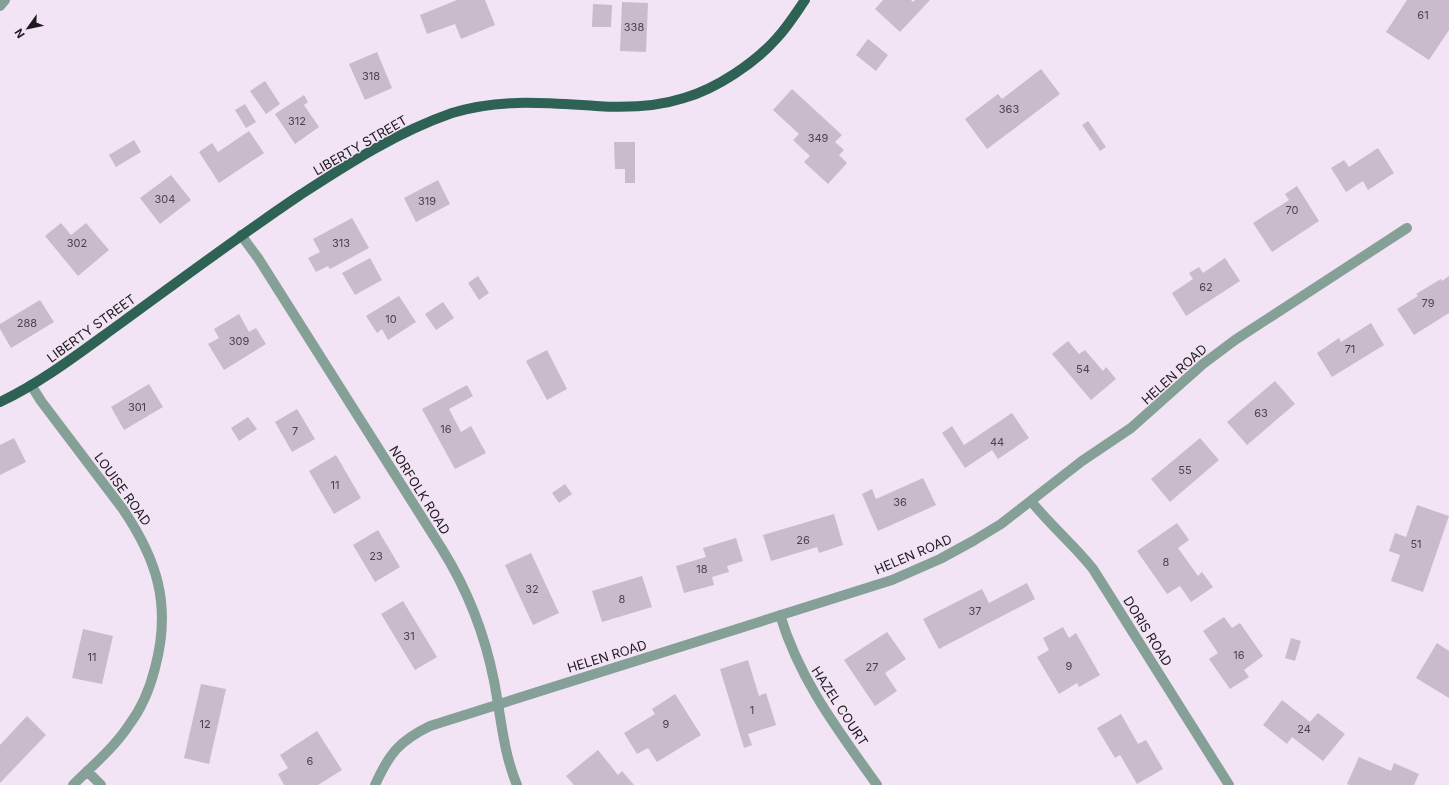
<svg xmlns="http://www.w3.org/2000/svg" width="1449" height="785" viewBox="0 0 1449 785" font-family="Inter,sans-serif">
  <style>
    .building { fill: #c9bbcb }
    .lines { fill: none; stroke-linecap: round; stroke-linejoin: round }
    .minor { stroke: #85a097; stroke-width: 10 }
    .major { stroke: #2e6254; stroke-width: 10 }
    .labels { text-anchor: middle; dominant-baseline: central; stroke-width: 3; stroke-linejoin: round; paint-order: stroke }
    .number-label { font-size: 11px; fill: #4a424b }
    .street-label { font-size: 13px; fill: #1f1a20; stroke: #f2e4f4 }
  </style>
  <rect width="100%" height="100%" fill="#f2e4f4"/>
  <path class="building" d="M457 0H485L495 25 461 39 455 24 427 34 420 15Z
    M883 0H911L913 2 915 0H930L900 32 875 9Z
    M1407 0H1449V30L1429 60 1386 32Z
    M622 2 648 3 646 52 620 51Z
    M593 4 612 5 611 27H592Z
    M868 39 888 55 876 71 856 55Z
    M377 52 392 88 365 100 349 64Z
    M1041 69 1060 94 987 149 965 119 998 94 1002 99Z
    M265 81 280 104 266 114 250 91Z
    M792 89 842 135 835 142 844 150 839 155 847 163 828 184 804 162 810 156 793 140 799 134 773 110Z
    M304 95 308 102 304 105 319 127 295 144 275 114Z
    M245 104 256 122 246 128 235 110Z
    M1088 121 1106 147 1100 151 1082 125Z
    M249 131 264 153 219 183 199 152 212 143 218 152Z
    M134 140 141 152 116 167 109 155Z
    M614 142H635V183H625V169H615Z
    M1378 148 1394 173 1368 190 1363 181 1346 192 1331 168 1344 160 1349 167Z
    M171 175 191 200 160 224 140 198Z
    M438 180 450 204 416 222 404 198Z
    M1297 186 1319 221 1272 252 1253 223 1289 200 1285 194Z
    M352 218 369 248 330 269 328 266 316 272 308 258 320 252 313 239Z
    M61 223 71 235 86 223 109 250 78 276 45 236Z
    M370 258 382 280 355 295 342 273Z
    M1225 258 1240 281 1186 316 1172 293 1193 279 1189 273 1199 267 1203 273Z
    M478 276 489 293 479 300 468 283Z
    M1449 276V313L1414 335 1397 309 1418 296 1416 294 1441 279 1442 281Z
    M399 296 416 322 388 340 382 329 377 333 366 316Z
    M40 300 54 322 11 348 0 329V324Z
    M443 302 454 318 436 330 425 314Z
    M239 314 249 332 256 328 266 344 224 370 208 344 219 338 214 329Z
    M1371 323 1384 345 1332 377 1317 353 1339 338 1341 342Z
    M1068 341 1079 354 1085 350 1103 371 1106 367 1116 379 1091 400 1052 354Z
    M547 350 567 389 547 400 526 361Z
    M1275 381 1295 404 1247 445 1227 422Z
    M149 384 163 407 124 430 111 407Z
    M467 385 473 396 449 409 461 432 471 426 486 453 455 469 422 409Z
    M297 409 315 439 292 452 275 422Z
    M1012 413 1029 438 998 459 992 450 965 468 942 433 952 426 964 445Z
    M248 417 257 429 239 441 231 428Z
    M14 438 26 462 0 475V445Z
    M1200 438 1219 460 1170 502 1151 479Z
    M336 455 361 498 334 514 309 471Z
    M923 478 936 505 878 531 862 494 872 489 876 499Z
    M565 484 572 494 559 503 552 493Z
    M1417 505 1449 516 1423 592 1391 581 1400 555 1389 551 1395 533 1406 537Z
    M834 514 843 545 819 553 817 547 771 561 763 535Z
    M1177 523 1189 540 1178 548 1198 576 1202 572 1213 587 1191 602 1180 586 1167 594 1137 551Z
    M378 530 400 567 375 582 353 545Z
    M736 538 743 561 727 566 729 572 712 577 714 585 684 593 676 566 706 557 703 548Z
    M531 553 559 613 533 625 505 565Z
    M642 576 652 607 602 622 592 591Z
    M1027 583 1035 599 939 649 923 619 982 589 989 603Z
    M403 601 437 657 415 670 381 614Z
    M1224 617 1232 628 1240 623 1263 656 1244 670 1249 677 1230 689 1209 659 1218 653 1203 631Z
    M1063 627 1069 638 1076 633 1100 675 1079 687 1077 683 1059 694 1037 657 1049 650 1043 638Z
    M83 629 113 636 102 684 72 678Z
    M887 632 906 659 885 673 897 691 875 706 844 660Z
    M1291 638 1301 641 1295 661 1285 658Z
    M1437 643 1449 651V698L1416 678Z
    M748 660 759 696 766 693 776 725 748 734 752 745 744 748 720 669Z
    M201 684 226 689 209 764 184 758Z
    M675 694 701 735 657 762 648 748 637 754 624 733 655 714 652 709Z
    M1282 700 1310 722 1318 713 1345 734 1323 761 1292 737 1287 744 1263 725Z
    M1121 714 1138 744 1146 740 1163 769 1137 784 1120 755 1115 758 1097 728Z
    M27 716 46 735 0 783V745Z
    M317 731 342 770 318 785H284L278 774 288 768 280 755Z
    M598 750 618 775 622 771 634 785H574L566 776Z
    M1359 757 1391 771 1394 763 1419 774 1414 785H1349L1347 784Z"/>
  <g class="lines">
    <path class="minor" d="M0 6 5 0
      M241 235 258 258 442 549C467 589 485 635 494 681 501 716 503 752 517 785
      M31 385 41 401 122 508C157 559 172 605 155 668 150 688 142 708 129 725 114 748 92 766 73 785
      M1031 501C1050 525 1074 545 1093 569L1229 785
      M780 615C800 681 838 730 877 785
      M87 771 101 785
      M375 785C389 754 399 741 430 726L892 580 940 559 973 541 1001 524 1082 461 1131 428 1203 364 1235 340 1407 228"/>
    <path class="major" d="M0 402C44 381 82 351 121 323 180 280 239 236 300 195 348 164 397 132 452 113 500 98 547 103 596 106 625 108 656 107 684 98 716 89 755 63 777 38 788 26 796 13 805 0"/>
  </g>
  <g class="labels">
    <g class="number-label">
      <text x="1423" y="15">61</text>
      <text x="634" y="27">338</text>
      <text x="371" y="76">318</text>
      <text x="1009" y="109">363</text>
      <text x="297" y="121">312</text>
      <text x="818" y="138">349</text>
      <text x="165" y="199">304</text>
      <text x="427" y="201">319</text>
      <text x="1292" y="210">70</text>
      <text x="77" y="243">302</text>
      <text x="341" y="243">313</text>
      <text x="1206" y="287">62</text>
      <text x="1428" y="303">79</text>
      <text x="391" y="319">10</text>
      <text x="27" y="323">288</text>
      <text x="239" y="341">309</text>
      <text x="1350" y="349">71</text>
      <text x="1083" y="369">54</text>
      <text x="137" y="407">301</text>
      <text x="1261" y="413">63</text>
      <text x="446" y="429">16</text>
      <text x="295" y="431">7</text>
      <text x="997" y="442">44</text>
      <text x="1185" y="470">55</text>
      <text x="335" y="485">11</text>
      <text x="900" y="502">36</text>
      <text x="803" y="540">26</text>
      <text x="1416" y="544">51</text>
      <text x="376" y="556">23</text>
      <text x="1166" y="562">8</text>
      <text x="702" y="569">18</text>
      <text x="532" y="589">32</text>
      <text x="622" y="599">8</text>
      <text x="975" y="611">37</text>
      <text x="409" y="636">31</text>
      <text x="1239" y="655">16</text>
      <text x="92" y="657">11</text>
      <text x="1069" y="666">9</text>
      <text x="872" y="667">27</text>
      <text x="752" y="710">1</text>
      <text x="205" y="724">12</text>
      <text x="666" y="724">9</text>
      <text x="1304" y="729">24</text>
      <text x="310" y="761">6</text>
    </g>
    <g class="street-label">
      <text transform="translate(360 145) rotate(-30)">LIBERTY STREET</text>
      <text transform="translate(91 328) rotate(-36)">LIBERTY STREET</text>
      <text transform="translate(1174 374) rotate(-42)">HELEN ROAD</text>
      <text transform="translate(123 489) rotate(54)">LOUISE ROAD</text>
      <text transform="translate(420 490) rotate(58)">NORFOLK ROAD</text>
      <text transform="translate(913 554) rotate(-23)">HELEN ROAD</text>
      <text transform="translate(1148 631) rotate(58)">DORIS ROAD</text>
      <text transform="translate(607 656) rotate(-17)">HELEN ROAD</text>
      <text transform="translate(840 706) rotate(57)">HAZEL COURT</text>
    </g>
  </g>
  <g transform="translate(28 28) rotate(237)" stroke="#f2e4f4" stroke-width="3" paint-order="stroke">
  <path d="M0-3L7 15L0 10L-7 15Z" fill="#1f1a20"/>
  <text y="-6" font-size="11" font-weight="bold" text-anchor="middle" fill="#1f1a20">N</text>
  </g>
</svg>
